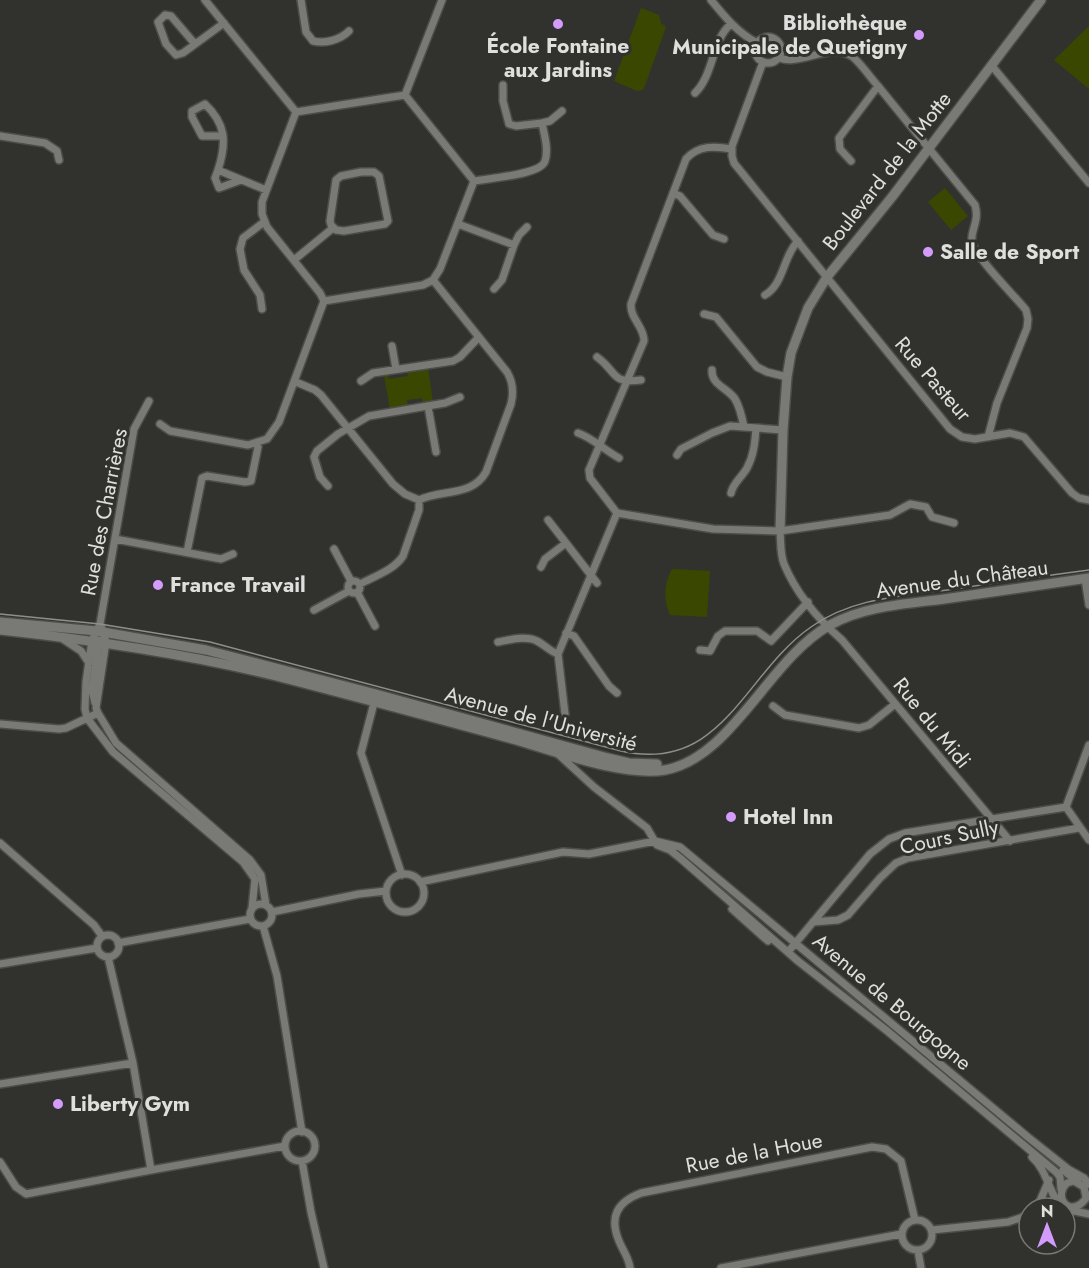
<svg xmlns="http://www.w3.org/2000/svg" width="1089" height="1268" viewBox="0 0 1089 1268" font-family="Jost,sans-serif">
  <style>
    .green { fill: #3a4700 }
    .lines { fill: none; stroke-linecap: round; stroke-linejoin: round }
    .street-casing { stroke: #4c4d4a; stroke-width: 10 }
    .secondary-casing { stroke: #4c4d4a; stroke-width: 12 }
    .street { stroke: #797a75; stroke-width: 7 }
    .secondary { stroke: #797a75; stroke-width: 9 }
    .tram { stroke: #8e8f8c; stroke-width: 1.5 }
    .poi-dot { fill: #d39cfc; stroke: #31322e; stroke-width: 2 }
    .labels { text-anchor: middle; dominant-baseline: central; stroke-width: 6; stroke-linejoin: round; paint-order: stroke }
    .poi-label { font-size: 21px; font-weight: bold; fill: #dfe0dd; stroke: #31322e; text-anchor: start }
    .street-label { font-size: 21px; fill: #dfe0dd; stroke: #31322e }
  </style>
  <rect width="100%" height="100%" fill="#31322e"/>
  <path class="green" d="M641 8 659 15 661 23 666 27 646 83 643 90 637 91 614 81Z
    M1089 26V89L1054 60Z
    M945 188 968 216 951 230 928 202Z
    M428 368 433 402 423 404 422 398 407 400 408 406 390 409 384 375 388 374 389 379 408 376 407 371Z
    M672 569 710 571 707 617 670 615C663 600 664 583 672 569Z"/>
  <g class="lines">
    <g class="street-casing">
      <path id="street" d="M205 0 296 112 405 95 442 0
        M301 0 306 32 313 41C325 44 340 40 349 31
        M711 0C725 17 737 32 757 43
        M755 50a13 13 0 1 1 26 0a13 13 0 1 1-26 0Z
        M195 44 171 16 165 15 158 22 166 44 176 55 183 53 224 23
        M778 57C797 68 831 41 853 57 862 65 870 77 878 86L839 138 840 149 851 161
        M763 62 732 146V156L734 163 950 429 962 437 975 439 1010 433 1024 437 1072 493 1079 498 1089 500
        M992 66 1089 183
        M878 86 975 205C980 222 970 230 972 242 976 258 1014 295 1026 310L1028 319 1027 328 997 403 988 437
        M695 93C714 75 712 39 731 24
        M542 123 550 121 562 111
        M0 136 45 143 57 151 59 160
        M221 136H202L192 117V111L205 104C226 124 227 142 218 170L266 190
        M218 170 215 178 219 188 241 180
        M361 172H374L379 176 388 221 385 224 344 231 336 230 331 225 330 221 336 180 341 176Z
        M474 181C489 178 541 175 545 161 549 149 544 134 542 123L516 126 509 124 503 101V85
        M673 193 680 196 713 235 724 239
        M458 224 514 245 502 280 494 289
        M514 245 519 235 527 227
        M294 260 333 228
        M765 295C784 284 783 256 798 241
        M324 301 423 285 433 280 440 269 474 181 405 95
        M262 309 260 295 244 270 240 249 243 238 264 222
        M704 314 716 317 757 367 767 372 787 377
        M392 346 396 369
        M597 357C618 372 610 384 641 380
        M712 370C711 385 728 388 735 399 740 407 742 417 744 427
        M361 381 373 373 453 361 460 357 479 337
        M296 382 315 390 321 395 393 484 405 494 419 500C442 489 472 497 486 472L511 404C514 392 513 382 507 372L433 280
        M149 401 134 429 100 624 92 640 86 682 85 709 87 718 113 752 243 862 255 879 252 908
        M428 406 436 452
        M160 424 170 431 248 445 267 439 279 422 324 301 320 293 267 227 262 214V202L296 112
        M578 433C591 437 606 451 619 458
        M677 455 681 449 712 433 730 426 783 430
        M328 486 320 477 314 457 317 451 338 434 369 416 445 403 460 397
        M731 493C733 483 742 477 747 468 754 455 755 442 756 428
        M617 513 713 529 780 531 890 515 910 504 926 507 932 517 954 523
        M548 520 566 543
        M780 531C781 542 780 554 784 564 796 593 819 620 842 640L1010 841
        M115 539 221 559 233 554
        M334 549 351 581
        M187 552 202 478 207 476 245 482 251 481 258 447 256 443
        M541 567 545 559 566 543 597 583
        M1085 579 1089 605
        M348 587a6 6 0 1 1 12 0a6 6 0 1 1-12 0Z
        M360 584C375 576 394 570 403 556L419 510V500
        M357 592 375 626
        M314 610 349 591
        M102 628 106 642 96 708 98 713 116 743 250 860 261 875 266 905
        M566 633 574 636 609 686 617 693
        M63 639 81 651 89 663
        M498 642C509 640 526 635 537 641 545 645 549 651 558 654
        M700 650 710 651 718 636 725 631H757L771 641 808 602
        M375 699 361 753 402 875
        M95 703 92 691 99 640
        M773 706 785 715 859 728 869 725 895 704
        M565 714 558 654 617 513 590 478 589 470 644 341C644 326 630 319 631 304L686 159C698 145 715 146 732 149
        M0 724 59 729 66 728 98 713
        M558 754 594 787 647 828 657 845 670 850 680 858 798 961 886 1030 1056 1172 1060 1177 1061 1189
        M1066 807 1089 745
        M1066 807 1089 840
        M0 843 94 925 102 936
        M386 893a19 19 0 1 1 38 0a19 19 0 1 1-38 0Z
        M420 882 563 852 589 854 655 841 680 847 1029 1138 1068 1169 1084 1178 1089 1184
        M250 915a11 11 0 1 1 22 0a11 11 0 1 1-22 0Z
        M732 909 768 941
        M272 912 359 894 386 891
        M813 922 838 920 848 915 880 878 896 863 908 858 1079 828
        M263 926 277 976 302 1132
        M97 946a11 11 0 1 1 22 0a11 11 0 1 1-22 0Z
        M118 943 250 919
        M788 952 870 854 889 839 905 833 1066 807
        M108 957 133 1063 151 1170 285 1146
        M0 964 97 948
        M0 1084 133 1063
        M285 1146a15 15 0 1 1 30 0a15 15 0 1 1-30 0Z
        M1032 1157C1048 1171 1049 1196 1063 1208
        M302 1161 311 1212 324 1268
        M0 1162 16 1187 26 1194 151 1170
        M1063 1170 1078 1182
        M1086 1197 1084 1187 1074 1181 1067 1183C1055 1194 1064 1213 1079 1205 1083 1203 1086 1198 1089 1195
        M1037 1208 1049 1180
        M1044 1208 1060 1201
        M1065 1209 1089 1214
        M902 1235a15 15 0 1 1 30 0a15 15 0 1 1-30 0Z
        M932 1230 1008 1222 1029 1215
        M918 1251 921 1268
        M630 1268C629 1258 623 1251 619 1241 609 1217 617 1202 641 1193L872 1147 886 1149 901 1161 915 1220
        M721 1268 901 1234"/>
    </g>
    <g class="secondary-casing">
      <path id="secondary" d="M780 531 783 430 787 377 791 353 808 308 827 277 892 197 1041 0
        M0 622 97 631 206 650 376 694 608 758 629 763 657 764
        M0 630C92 640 182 653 272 675 354 696 435 718 516 740 557 752 624 777 665 770 732 758 769 659 830 625 865 606 905 604 944 599 992 592 1041 585 1089 578"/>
    </g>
    <use href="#street" class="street"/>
    <use href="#secondary" class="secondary"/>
    <path class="tram" d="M0 614 100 624 210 642 621 751C723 774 744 673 811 627 853 597 904 596 954 589 999 582 1044 576 1089 570"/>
  </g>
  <g class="poi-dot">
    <circle cx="558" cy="24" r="6"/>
    <circle cx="919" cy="35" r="6"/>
    <circle cx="928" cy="252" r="6"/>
    <circle cx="158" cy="585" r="6"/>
    <circle cx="731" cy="817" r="6"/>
    <circle cx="58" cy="1104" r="6"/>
  </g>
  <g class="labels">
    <g class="poi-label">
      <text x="907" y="23" text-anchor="end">Bibliothèque<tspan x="907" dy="24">Municipale de Quetigny</tspan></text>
      <text x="558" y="46" text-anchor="middle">École Fontaine<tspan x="558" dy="24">aux Jardins</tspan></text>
      <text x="940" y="252">Salle de Sport</text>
      <text x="170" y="585">France Travail</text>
      <text x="743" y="817">Hotel Inn</text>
      <text x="70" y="1104">Liberty Gym</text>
    </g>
    <g class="street-label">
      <text transform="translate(887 171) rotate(-52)">Boulevard de la Motte</text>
      <text transform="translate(933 379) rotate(49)">Rue Pasteur</text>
      <text transform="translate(104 512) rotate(-79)">Rue des Charrières</text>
      <text transform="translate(962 579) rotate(-8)">Avenue du Château</text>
      <text transform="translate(541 719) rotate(15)">Avenue de l'Université</text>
      <text transform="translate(932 723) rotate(51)">Rue du Midi</text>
      <text transform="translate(949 837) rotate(-12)">Cours Sully</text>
      <text transform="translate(892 1002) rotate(40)">Avenue de Bourgogne</text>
      <text transform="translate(754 1153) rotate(-11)">Rue de la Houe</text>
    </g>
  </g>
  <g transform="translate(1047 1226)"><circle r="28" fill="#31322e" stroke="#777874" stroke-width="1.5"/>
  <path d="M0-4.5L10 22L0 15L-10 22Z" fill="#d39cfc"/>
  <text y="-9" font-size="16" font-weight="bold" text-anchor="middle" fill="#dfe0dd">N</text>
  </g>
</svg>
